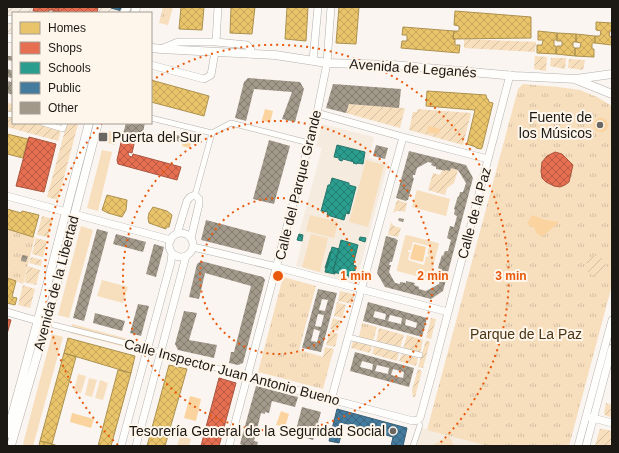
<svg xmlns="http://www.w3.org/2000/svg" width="619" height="453" viewBox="0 0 619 453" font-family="Helvetica,sans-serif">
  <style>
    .built { fill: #f5ebdf }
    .industrial { fill: url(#industrial-furrows) }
    .grass { fill: #f7debd; fill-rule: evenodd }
    .park { fill: url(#park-tufts) }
    .garden { fill: url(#garden-furrows) }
    .water { fill: #fbd39e }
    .homes { fill: url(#homes-cross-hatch); stroke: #ac9150 }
    .shops { fill: url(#shops-cross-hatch); stroke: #aa553f }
    .schools { fill: url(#schools-cross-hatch); stroke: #26756a }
    .public { fill: url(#public-cross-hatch); stroke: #395e74 }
    .building { fill: url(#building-cross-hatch); fill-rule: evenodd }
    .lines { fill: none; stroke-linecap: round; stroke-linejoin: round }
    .pedestrian-casing { stroke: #b4b1ad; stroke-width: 6 }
    .minor-casing { stroke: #b4b1ad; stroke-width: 8 }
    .tertiary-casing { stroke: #b4b1ad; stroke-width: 9 }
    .pedestrian { stroke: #fefefd; stroke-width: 5 }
    .minor { stroke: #fefefd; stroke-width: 7 }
    .tertiary { stroke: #fefefd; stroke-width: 8 }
    .ring { fill: none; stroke: #e8590c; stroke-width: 2; stroke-dasharray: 2 4 }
    .poi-dot { fill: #6a6662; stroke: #fff6eb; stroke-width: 1.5 }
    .labels { text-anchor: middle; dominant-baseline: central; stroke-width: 4; stroke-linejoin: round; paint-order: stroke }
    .street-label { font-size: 14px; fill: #1c1915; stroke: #fff6eb }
    .poi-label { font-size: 14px; fill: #1c1915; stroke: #fff6eb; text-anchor: end }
    .park-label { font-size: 14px; fill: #4a3413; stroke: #fff6eb }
    .centre { fill: #e8590c; stroke: #fff6eb; stroke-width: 2 }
    .ring-label { font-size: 12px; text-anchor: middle; font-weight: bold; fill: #e8590c; stroke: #fff6eb; stroke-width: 4; stroke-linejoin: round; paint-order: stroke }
  </style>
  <defs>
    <pattern id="industrial-furrows" width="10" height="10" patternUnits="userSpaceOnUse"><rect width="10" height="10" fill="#f5ebdf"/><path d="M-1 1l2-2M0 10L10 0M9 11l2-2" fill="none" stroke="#d1c9be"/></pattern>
    <pattern id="park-tufts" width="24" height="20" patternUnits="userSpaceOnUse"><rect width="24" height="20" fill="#f7debd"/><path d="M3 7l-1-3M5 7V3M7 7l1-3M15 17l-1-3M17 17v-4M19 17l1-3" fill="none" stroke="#d3bea2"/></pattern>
    <pattern id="garden-furrows" width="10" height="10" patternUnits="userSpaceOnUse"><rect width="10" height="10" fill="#f7debd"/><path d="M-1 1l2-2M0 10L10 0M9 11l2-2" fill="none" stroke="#d3bea2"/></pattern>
    <pattern id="homes-cross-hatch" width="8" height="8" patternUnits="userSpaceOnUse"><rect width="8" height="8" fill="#e9c46a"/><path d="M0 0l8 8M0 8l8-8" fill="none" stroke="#c7a85b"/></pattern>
    <pattern id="shops-cross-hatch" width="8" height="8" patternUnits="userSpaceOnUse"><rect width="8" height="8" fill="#e76f51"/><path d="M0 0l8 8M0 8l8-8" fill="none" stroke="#ba5a42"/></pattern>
    <pattern id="schools-cross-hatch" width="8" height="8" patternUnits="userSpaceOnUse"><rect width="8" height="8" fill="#2a9d8f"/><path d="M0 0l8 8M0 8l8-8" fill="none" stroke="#237f74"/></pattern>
    <pattern id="public-cross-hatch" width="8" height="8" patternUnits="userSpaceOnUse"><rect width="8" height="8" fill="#457b9d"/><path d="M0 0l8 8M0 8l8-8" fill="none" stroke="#39647f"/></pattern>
    <pattern id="building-cross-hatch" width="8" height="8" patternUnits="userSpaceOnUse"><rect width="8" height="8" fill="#a2998b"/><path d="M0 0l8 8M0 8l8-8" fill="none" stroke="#837c70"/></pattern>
  </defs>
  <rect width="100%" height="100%" fill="#faf5f0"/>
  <path class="built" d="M322 124 374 137 369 158 388 163 356 283 296 266 302 242 297 241 322 148 316 146Z
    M421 428 488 446H417Z"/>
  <path class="industrial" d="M7 7H121L120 13H13V38H7Z"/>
  <path class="grass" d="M109 131 117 133 115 145 106 142Z
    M102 150 112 152 98 211 87 208Z
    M366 160 384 165 368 227 349 222Z
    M417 190 450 199 446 216 412 207Z
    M310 215 338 222 334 238 306 231Z
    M81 226 93 230 69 318 58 315Z
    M311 234 328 238 320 272 302 267Z
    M407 235 438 243 439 244 430 278 428 279 397 271V269L405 236ZM413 242 429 246 427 254 429 255 428 257 426 256 424 265 408 260 410 252H408V250H411Z
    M102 280 128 287 123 303 97 296Z
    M72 324 139 342 137 350 70 333Z
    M52 334 63 337 33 446H25L23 444Z
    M78 374 86 376 81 393 74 391Z
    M89 378 97 380 92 397 85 395Z
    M100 380 108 383 103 400 95 398Z
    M180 436 191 439 189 446H177Z
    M449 436 454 446H431Z"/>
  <path class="park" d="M163 7H173L168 25 159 23Z
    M523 84 558 87 580 90 597 97 612 106V285L569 446H488L427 430 518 89Z
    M7 229 35 237 23 284 16 281 7 278Z
    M283 277 316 286 299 350 331 359 323 389 258 372Z
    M362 323 377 327 373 341 359 337Z"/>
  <path class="garden" d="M464 39 536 42 535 52 464 48Z
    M535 56 547 57 546 71 534 69Z
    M551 58H566L565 69 550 66Z
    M569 59 585 60 583 70 568 68Z
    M8 103 13 104V123H37L61 130 58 141 7 127V105Z
    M349 104 405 108 400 128 346 113Z
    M417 109 471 113 463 145 409 130 413 112H417Z
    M67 123 78 124 58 200 47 197Z
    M451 168 458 170 454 183 447 188 445 195 428 190 433 173 440 175 442 170 445 171V170L450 171Z
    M397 200 407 203 405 212C401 211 397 210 393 213Z
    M42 216 53 219 48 237 37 235Z
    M391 222C392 226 397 227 401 228L398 237 388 235Z
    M36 238 47 241 43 257 32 254Z
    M586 266a10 10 0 1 1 20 0a10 10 0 1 1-20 0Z
    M31 257 42 260 41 266 29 263Z
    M28 266 40 270 36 285 24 282Z
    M23 285 35 289 30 308 18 305Z
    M340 291 353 294 354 296 352 304 338 301Z
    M337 302 346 305 342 318 334 316Z
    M333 318 341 321 338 331 330 329Z
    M431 318 436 319 431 339 426 338Z
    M379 328 404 335 400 348 376 342Z
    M330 331 338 334 335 347 326 345Z
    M407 335 423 340 420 353 403 349Z
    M426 340 430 342 423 368 418 367Z
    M353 341 372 346 370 353 351 348Z
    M374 346 399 353 397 361 372 354Z
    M325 347 334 349 331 359 323 357Z
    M402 354 418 358 416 366 399 361Z
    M418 369 422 371 415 397H413L412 390Z
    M606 403 612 405V417L606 416 604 413Z
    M600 429H602L612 431V446H595L599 432Z"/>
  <path class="water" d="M265 109 273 111 270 123 262 120Z
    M594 125a7 7 0 1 1 14 0a7 7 0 1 1-14 0Z
    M429 126 440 129 439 134 427 132Z
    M186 133 193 134 190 148 182 146Z
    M532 215 545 220 559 222 544 235 541 236 536 233 535 228 527 224Z
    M414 244 426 247 423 262 410 259Z
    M190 396 201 399 196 421 184 418Z
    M281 411 289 414 285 427 276 425Z
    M72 413 94 419 91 428 70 422Z"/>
  <path class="homes" d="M181 7H204L202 30 179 29Z
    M231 7H255L252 34 230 33Z
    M287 7H308L306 41 285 39Z
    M339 7H359L356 44 336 43Z
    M455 11 531 17V38L453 39 454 31H459V26L454 25Z
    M596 22 612 23V31H610L609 36 612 37V45L595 43V36H600L601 31 596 30Z
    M403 27 454 31 453 39H455V45H460L459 53 401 48 402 41H407V35H402Z
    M538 31 557 33V40H554V46H556V54L537 53V45H542L543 40H538Z
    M557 33 576 34V42H573V47L575 48V56L556 54 557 46H562V41H557Z
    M576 34 595 36V43H592V49H594V57L575 56V48H580L581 43 576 42Z
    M151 80 209 96 204 116 151 102Z
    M427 91 486 95 487 99H488L489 102 493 103 482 148 481 149 476 148V147L467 144 475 110 426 106Z
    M7 134 28 139 23 158 7 154Z
    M107 195 127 200 126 210 122 217 108 213 102 210Z
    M153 207 167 211 172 215 169 227H166V229L149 223 148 218 149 213Z
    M7 209 21 213 22 211 39 215 33 237 7 229Z
    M7 278 16 281 12 297 17 298 15 305 7 303Z
    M68 338 135 356 131 373 64 353Z
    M64 353 76 357 52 444 40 441Z
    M169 365 187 369 165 446H147Z
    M118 370 131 373 111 446H98Z
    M40 441 52 444 58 446H39Z"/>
  <path class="shops" d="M34 7H53L52 10H49L48 13 33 11Z
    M53 7H59L58 12 52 10Z
    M59 7H98L97 13H53V11L58 12Z
    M128 133 136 135 132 153 129 152 128 154 129 156 132 157 133 154 181 167 177 180 118 164 117 160 123 134 127 135Z
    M29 137 56 144 44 192 16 186Z
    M555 152 562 154 573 165 569 182 565 185 560 187 554 186 546 182 542 178 541 171 542 162 547 156Z
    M7 319 11 320 7 334Z
    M219 378 236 383 219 446H201Z"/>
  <path class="schools" d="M337 145 365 152 363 164 357 163V164L353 163 354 162 343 159 342 161 339 160V158L334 157Z
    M332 178 349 183V185L356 187 349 214 346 213 344 220 327 215 328 212 321 211 328 185H330Z
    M299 234 303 235 302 241 297 240Z
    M360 237 366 238 365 242 359 240Z
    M341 240 358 245 353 265 356 266 353 279 349 278V276L333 272Z
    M332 247 339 249 333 272H335V274L325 272Z
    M330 252H331L327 268H325Z"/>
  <path class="public" d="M111 7H131L129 13 111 8Z
    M337 409 407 428 403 446H391L393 437 344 423 339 443 329 441Z"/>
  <path class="building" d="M8 56H13V61L7 60Z
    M8 69 13 71V95L7 93V81L11 82 12 78 7 77Z
    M248 78 300 82 304 89 295 122 282 119 292 92 254 89 246 121 235 118 244 82Z
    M333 84 401 89 399 108 349 104 346 113 326 108Z
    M126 123H145L142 136 128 133 127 135 123 134Z
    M176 135 182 136 181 142 176 141 174 139V136Z
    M269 140 290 146 274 204 253 199Z
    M376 145 388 148 385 159 373 156Z
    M409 151 466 165 473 178 443 291 431 299 385 287 377 273 386 236 397 239 396 240H398L392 262H390L389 265H391L389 272 395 283 400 284V282L406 283V281L415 283 414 285 419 287V289L426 291 439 284 441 275 439 273 440 269 438 268 442 255 443 256 445 251H448L451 240 447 238 450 226 454 227 457 216 455 215 454 214 455 210 454 209 458 196 459 197 460 192H463L466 183 458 170 451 168 450 171 445 170V171L442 170 436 169V167L431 165 432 163 428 162 417 168 415 175H413V178H414L408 200H407L406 201 396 198Z
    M399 218 404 219 403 222 399 221 398 220Z
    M206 220 266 236 261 255 201 240Z
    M97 229 108 232 84 321 73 318Z
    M116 234 146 242 143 252 113 244Z
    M154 244 164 247 156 277 146 274Z
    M22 255 28 256 26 262 21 261Z
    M201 261 263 277 265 280 243 363 238 365 229 363 231 352H234L251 286 205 273 199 299 189 297 197 264Z
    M318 289 337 293 321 352 302 348ZM322 299 328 300 325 311 319 310ZM318 314 324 315 321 327 315 326ZM314 329 320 331 317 342 311 341Z
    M368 302 427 318 422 337 363 321ZM375 311 386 314 385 320 373 317ZM390 315 402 318 401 324 388 321ZM406 319 417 323 416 328 405 325Z
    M138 304 149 306 141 336 130 333Z
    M184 311 197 313 189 340 217 345 214 358 178 350 175 344Z
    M95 313 125 321 122 331 93 323Z
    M355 352 414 368 409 387 350 371ZM362 361 373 364 372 370 360 367ZM377 365 389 368 388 374 375 371ZM393 369 404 372 403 378 391 375Z
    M256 386 298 397 295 407 272 401 269 413 265 412V414L261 413 254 441 258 442 257 446H242V445L240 444Z
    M302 407 321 412 313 440 295 434Z"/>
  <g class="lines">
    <g class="pedestrian-casing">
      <path id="pedestrian" d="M7 114 13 115
        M151 118 212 133 231 123 309 143
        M43 123 63 129 65 123
        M195 195 212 133
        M46 323 161 352 247 377
        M348 337 420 355
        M413 446 420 425"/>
    </g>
    <g class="minor-casing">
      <path id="minor" d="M7 19 13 20
        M216 42 218 7
        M161 49 178 42H216L247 45 251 50 250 54
        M313 60 318 7
        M151 65 204 79 211 75 215 52
        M317 113 403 137 488 159
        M7 196 66 212
        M74 214 171 240
        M169 245a12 12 0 1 1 24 0a12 12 0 1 1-24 0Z
        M177 234 187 201 190 197 195 195 199 199V204L191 238
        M193 247 277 267 448 312
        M7 312 38 321
        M247 377 413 421 418 420 420 418 432 374 510 75
        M331 400 403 137
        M589 417 612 423
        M121 446 171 262 172 253
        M136 446 186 256
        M229 446 317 113 327 63 331 7
        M578 446 612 320
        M586 446 612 348"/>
    </g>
    <g class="tertiary-casing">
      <path id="tertiary" d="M124 13 127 7
        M135 13 136 7
        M7 38H13
        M151 47 153 48 161 49 275 55 327 63 393 65 515 76 576 79 612 74
        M577 80 612 94
        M7 434 41 309 89 123
        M12 442 47 321 98 123"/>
    </g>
    <use href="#pedestrian" class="pedestrian"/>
    <use href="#minor" class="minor"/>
    <use href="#tertiary" class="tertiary"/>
  </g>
  <g class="ring">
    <circle cx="278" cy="276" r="78"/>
    <circle cx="278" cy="276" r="155"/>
    <path d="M118 445A233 233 0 0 1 102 123M151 81A233 233 0 0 1 438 445"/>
  </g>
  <g class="poi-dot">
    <circle cx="600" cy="125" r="4"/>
    <rect x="98" y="132" width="10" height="10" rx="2"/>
    <circle cx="393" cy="431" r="4"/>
  </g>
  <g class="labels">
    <g class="street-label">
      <text transform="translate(413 68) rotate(4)">Avenida de Leganés</text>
      <text transform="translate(298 185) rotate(-76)">Calle del Parque Grande</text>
      <text transform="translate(474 213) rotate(-75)">Calle de la Paz</text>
      <text transform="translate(56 283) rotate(-75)">Avenida de la Libertad</text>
      <text transform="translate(232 372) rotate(15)">Calle Inspector Juan Antonio Bueno</text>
    </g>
    <g class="poi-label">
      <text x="592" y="117">Fuente de<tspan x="592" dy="16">los Músicos</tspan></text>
      <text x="112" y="137" text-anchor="start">Puerta del Sur</text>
      <text x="385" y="431">Tesorería General de la Seguridad Social</text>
    </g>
    <g class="park-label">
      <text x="526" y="334">Parque de La Paz</text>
    </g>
  </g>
  <circle cx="278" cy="276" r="6" class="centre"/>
  <g class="ring-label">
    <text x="356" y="280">1 min</text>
    <text x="433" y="280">2 min</text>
    <text x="511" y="280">3 min</text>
  </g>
  <rect width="619" height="453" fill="none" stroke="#1c1915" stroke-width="16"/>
  <rect x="12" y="12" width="140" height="112" fill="#fff6eb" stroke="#a49e95"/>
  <rect x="20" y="22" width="20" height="12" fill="#e9c46a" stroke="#a49e95"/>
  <text x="48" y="32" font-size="12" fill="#1c1915">Homes</text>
  <rect x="20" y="42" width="20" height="12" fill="#e76f51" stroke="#a49e95"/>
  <text x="48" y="52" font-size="12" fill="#1c1915">Shops</text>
  <rect x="20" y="62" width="20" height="12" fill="#2a9d8f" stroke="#a49e95"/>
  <text x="48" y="72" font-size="12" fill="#1c1915">Schools</text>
  <rect x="20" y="82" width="20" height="12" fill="#457b9d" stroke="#a49e95"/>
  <text x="48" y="92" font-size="12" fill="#1c1915">Public</text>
  <rect x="20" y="102" width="20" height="12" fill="#a2998b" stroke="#a49e95"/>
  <text x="48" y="112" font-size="12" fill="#1c1915">Other</text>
</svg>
